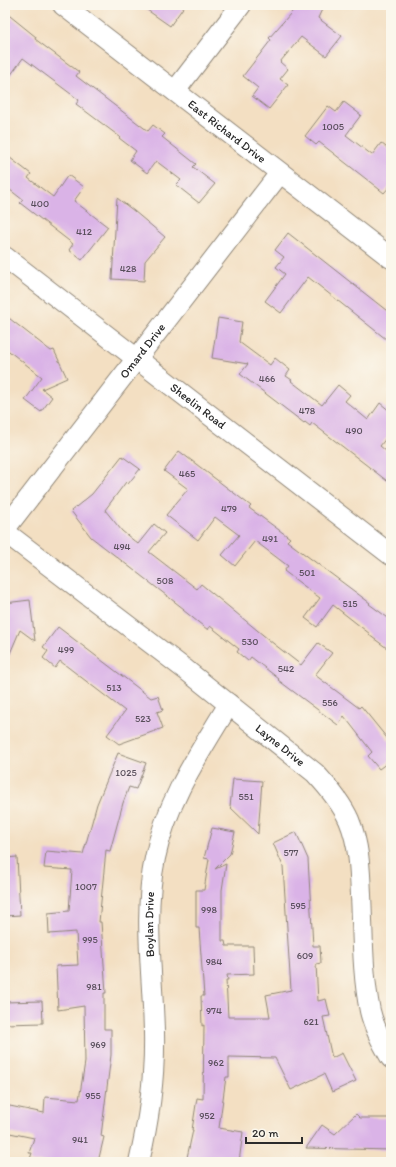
<svg xmlns="http://www.w3.org/2000/svg" width="396" height="1167" viewBox="0 0 396 1167" font-family="Itim,sans-serif">
  <style>
    .building { fill: #dab3e7 }
    .lines { fill: none; stroke-linecap: round; stroke-linejoin: round }
    .minor-casing { stroke: #8f8576; stroke-width: 22 }
    .minor { stroke: #fff; stroke-width: 20 }
    .labels { text-anchor: middle; dominant-baseline: central; stroke-width: 3; stroke-linejoin: round; paint-order: stroke }
    .number-label { font-size: 10px; fill: #574d5a }
    .street-label { font-size: 12px; fill: #2b2b2b; stroke: #fbf7ec }
  </style>
  <rect width="100%" height="100%" fill="#fbf7ec"/>
  <filter id="ink" filterUnits="userSpaceOnUse"><feTurbulence type="fractalNoise" baseFrequency=".025" numOctaves="2"/><feDisplacementMap in="SourceGraphic" scale="8" xChannelSelector="R" yChannelSelector="G"/><feConvolveMatrix kernelMatrix="1 2 1 2 8 2 1 2 1" color-interpolation-filters="sRGB"/></filter>
  <filter id="wash" filterUnits="userSpaceOnUse"><feTurbulence type="fractalNoise" baseFrequency=".012" numOctaves="4" result="noise"/><feDisplacementMap in="SourceGraphic" scale="16" xChannelSelector="R" yChannelSelector="G"/><feGaussianBlur stdDeviation="0.9" result="paint"/><feColorMatrix in="noise" values="0 0 0 0 0 0 0 0 0 0 0 0 0 0 0 0 0 1.4 0 .05"/><feComposite in="paint" operator="in"/></filter>
  <g filter="url(#wash)">
    <rect width="100%" height="100%" fill="#f3dfc2"/>
    <g id="blocks">
      <path class="building" d="M140 5H185L170 26Z
        M298 5H324L318 18 342 36 326 56 301 37 280 62 288 69 280 79 288 85 269 109 252 96 258 88 243 76 271 40 269 38Z
        M5 12 36 37 35 39 79 72 76 76 148 131 153 125 165 134 162 137 196 164 193 167 215 184 199 203 176 185 181 180 156 161 147 173 130 160 136 151 119 138 120 137 76 104 79 100 23 58 5 83Z
        M344 102 361 115 346 135 372 155 381 143 391 151V185L384 193 319 142 316 145 305 136 328 106 336 112Z
        M5 154 31 174 28 178 53 197 68 175 84 187 74 201 108 227 82 260 69 250 73 244 20 203 23 200 5 186Z
        M117 198 134 211 165 237 145 261 144 281 112 279Z
        M288 233 391 314V343L308 277 281 313 265 301 285 274 276 267 284 257 275 250Z
        M5 315 51 351 54 350 67 378 42 389 52 397 41 412 25 400 42 377 5 348Z
        M218 318 242 322 239 342 270 365 275 358 290 370 286 376 292 380 291 381 322 405 338 385 350 395 345 401 368 420 380 403 391 412V432L380 446 391 455V484L312 423 310 426 305 422 304 423 240 374 248 364 212 358Z
        M179 451 251 506 249 508 290 538 287 541 370 603 369 604 391 620V651L369 635 370 634 333 605 317 627 305 618 320 598 284 571 288 566 255 541 235 566 222 555 239 535 215 517 198 540 166 515 188 489 164 471Z
        M122 456 140 469 128 484 126 482 105 510 122 531 138 544 154 524 165 533 149 552 197 589 201 584 274 644 301 665 318 643 332 653 315 675 359 708 361 706 391 743V760L379 769 368 756 372 752 344 716 338 725 278 680 279 679 251 657 248 661 237 652 239 649 210 626 208 630 183 610 184 609 91 537 71 511 92 494Z
        M30 600 35 641 20 630 5 665V603Z
        M58 627 151 698 158 696 163 710 157 712 163 728 119 744 107 735 125 711 60 661 55 668 43 658 48 651 43 647Z
        M118 753 146 763 136 789 129 787 123 803 110 851 106 850 99 922H101L106 993H104V1029H111V1055L101 1136 104 1137 98 1162H29L32 1153H29L34 1138 5 1132V1105L44 1113 45 1097 79 1100 85 1062 84 1006 58 1010 56 966 78 965 76 932 49 934 48 913 69 911 72 870 44 868 46 851 83 854 97 804Z
        M233 779 262 781 258 834 230 807Z
        M212 828 235 832 230 854 215 869 226 864 222 890V941H225L226 946H253L254 974 227 975 228 980H226L228 1017H270L266 995 291 990 283 866 273 843 296 832 308 859 313 946H320L321 963 316 964 318 1001 326 999 330 1016 323 1017 332 1058 342 1053 356 1081 332 1092 324 1074 291 1090 275 1058 229 1057V1077H226L219 1128 243 1132 239 1162H186L193 1130H192L197 1098 203 1099 204 1025 202 1026 201 996H204L199 928H196V890H204L209 859 204 858Z
        M17 857 20 915 5 916V858Z
        M42 1001 43 1023 5 1024V1002Z
        M356 1114 360 1118H391V1150L306 1148 322 1125 335 1134Z"/>
    </g>
  </g>
  <g filter="url(#ink)">
    <use href="#blocks" fill-opacity="0" stroke="#8f8576" stroke-width="1"/>
    <g class="lines">
      <g class="minor-casing">
        <g id="minor">
          <path id="s1" d="M63 5 391 258"/>
          <path d="M175 91 241 5"/>
          <path id="s2" d="M5 257 391 555"/>
          <path id="s3" d="M5 529 280 173"/>
          <path id="s4" d="M5 532 186 670 315 773C328 787 341 802 349 820 359 844 360 869 361 895 363 933 362 973 370 1011 374 1028 382 1043 391 1058"/>
          <path id="s5" d="M139 1162C149 1120 155 1076 154 1033 153 976 143 915 155 858 167 800 199 754 229 704"/>
        </g>
      </g>
      <use href="#minor" class="minor"/>
    </g>
  </g>
  <g class="labels">
    <g class="number-label">
      <text x="333" y="126">1005</text>
      <text x="40" y="203">400</text>
      <text x="84" y="231">412</text>
      <text x="128" y="268">428</text>
      <text x="267" y="378">466</text>
      <text x="307" y="410">478</text>
      <text x="354" y="430">490</text>
      <text x="187" y="473">465</text>
      <text x="229" y="508">479</text>
      <text x="270" y="538">491</text>
      <text x="122" y="546">494</text>
      <text x="307" y="572">501</text>
      <text x="165" y="580">508</text>
      <text x="350" y="603">515</text>
      <text x="250" y="641">530</text>
      <text x="66" y="649">499</text>
      <text x="286" y="668">542</text>
      <text x="114" y="687">513</text>
      <text x="330" y="702">556</text>
      <text x="143" y="718">523</text>
      <text x="126" y="772">1025</text>
      <text x="246" y="796">551</text>
      <text x="291" y="852">577</text>
      <text x="86" y="886">1007</text>
      <text x="298" y="905">595</text>
      <text x="209" y="909">998</text>
      <text x="90" y="939">995</text>
      <text x="305" y="955">609</text>
      <text x="214" y="961">984</text>
      <text x="94" y="986">981</text>
      <text x="214" y="1010">974</text>
      <text x="311" y="1021">621</text>
      <text x="98" y="1044">969</text>
      <text x="216" y="1062">962</text>
      <text x="93" y="1095">955</text>
      <text x="207" y="1115">952</text>
      <text x="80" y="1139">941</text>
    </g>
    <g class="street-label">
      <text stroke="none"><textPath href="#s1" startOffset="207">East Richard Drive</textPath></text>
      <text stroke="none"><textPath href="#s3" startOffset="225">Omard Drive</textPath></text>
      <text stroke="none"><textPath href="#s2" startOffset="244">Sheelin Road</textPath></text>
      <text stroke="none"><textPath href="#s4" startOffset="348">Layne Drive</textPath></text>
      <text stroke="none"><textPath href="#s5" startOffset="239">Boylan Drive</textPath></text>
    </g>
  </g>
  <rect width="396" height="1167" fill="none" stroke="#fbf7ec" stroke-width="20"/>
  <path d="M246 1137v6h56v-6" fill="none" stroke="#2b2b2b" stroke-width="2"/>
  <text x="252" y="1137" font-size="12" fill="#2b2b2b" stroke="#fbf7ec" stroke-width="3" paint-order="stroke">20 m</text>
</svg>
